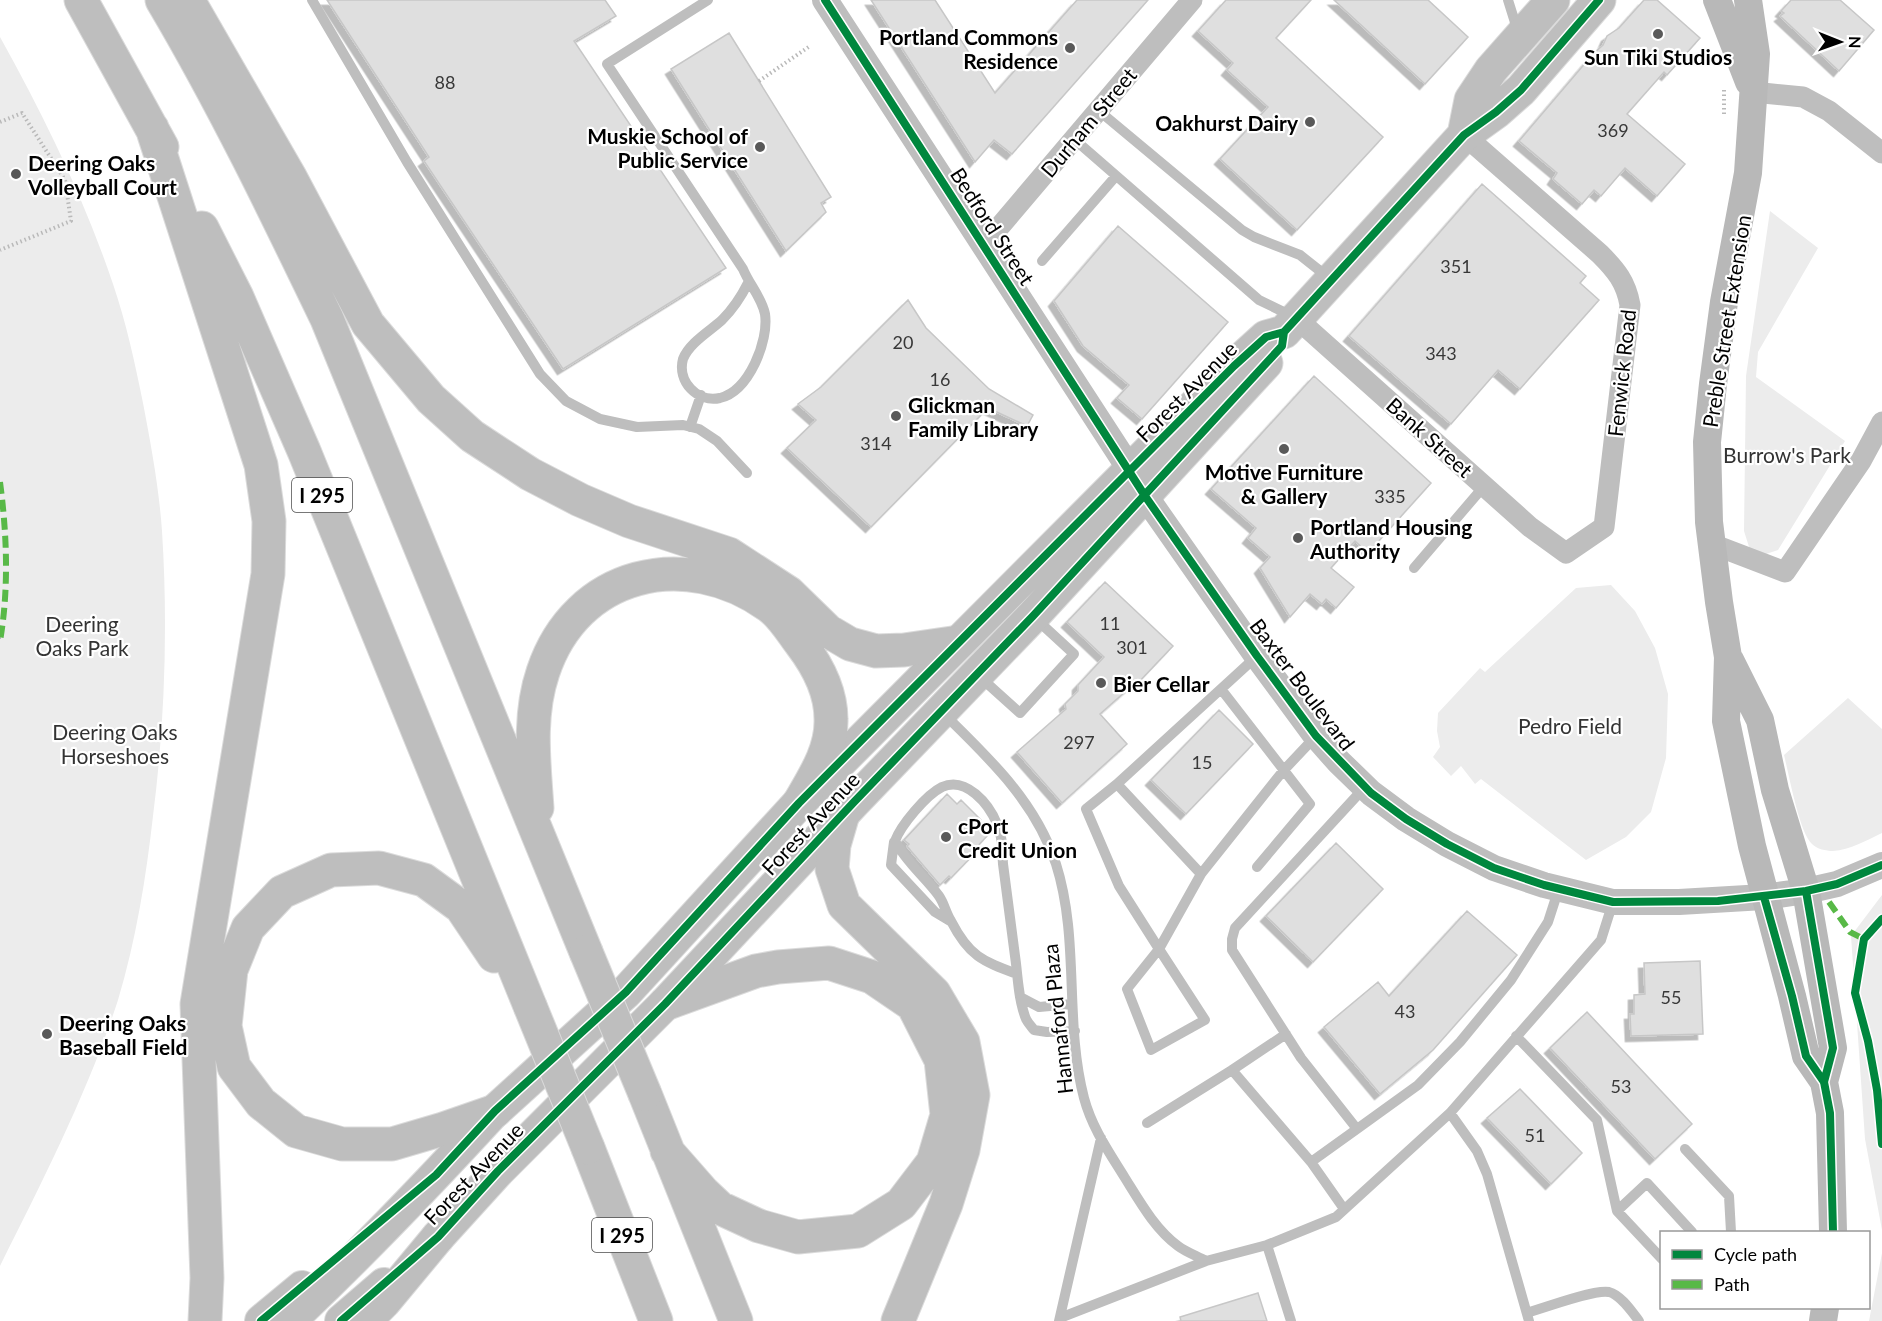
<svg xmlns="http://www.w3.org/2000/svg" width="1882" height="1321" viewBox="0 0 1882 1321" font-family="Lato,sans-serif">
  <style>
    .green { fill: #ececec }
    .building { fill: #dfdfdf; stroke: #c7c7c7; stroke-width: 1.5; filter: url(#shadow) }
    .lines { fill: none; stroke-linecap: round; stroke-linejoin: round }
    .primary-casing { stroke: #dbdbdb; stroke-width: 34 }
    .trunk-casing { stroke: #dbdbdb; stroke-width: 35 }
    .motorway-casing { stroke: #dbdbdb; stroke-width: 35 }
    .path { stroke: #b9b9b9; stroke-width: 4; stroke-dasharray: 1.5 3; stroke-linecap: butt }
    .service { stroke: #bebebe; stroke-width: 10 }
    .minor { stroke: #bebebe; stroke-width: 21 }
    .tertiary { stroke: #bebebe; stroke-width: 26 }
    .secondary { stroke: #b8b8b8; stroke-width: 28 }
    .primary { stroke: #bebebe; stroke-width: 32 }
    .trunk { stroke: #bebebe; stroke-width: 33 }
    .motorway { stroke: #bebebe; stroke-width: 33 }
    .motorway-bridge-casing { stroke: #dbdbdb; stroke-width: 35; stroke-linecap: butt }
    .motorway-bridge { stroke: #bebebe; stroke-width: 33 }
    .quiet { stroke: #58b947; stroke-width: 6; stroke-dasharray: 12 6; stroke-linecap: butt }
    .cycleway-casing { stroke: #fff; stroke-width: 11 }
    .cycleway { stroke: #00873e; stroke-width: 8 }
    .poi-dot { fill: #595959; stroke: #fff; stroke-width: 2 }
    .labels { text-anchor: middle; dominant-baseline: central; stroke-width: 4.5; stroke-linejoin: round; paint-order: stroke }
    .number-label { font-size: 18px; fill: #383838 }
    .shield { fill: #fff; stroke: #4c4c4c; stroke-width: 1.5 }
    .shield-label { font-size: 20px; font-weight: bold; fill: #000 }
    .poi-label { font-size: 21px; font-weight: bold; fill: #000; stroke: #fff; text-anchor: start }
    .street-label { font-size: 21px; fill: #000; stroke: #fff }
    .park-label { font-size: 21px; fill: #333; stroke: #fff }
  </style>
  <defs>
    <filter id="shadow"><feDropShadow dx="-5.5" dy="5.5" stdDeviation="0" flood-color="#0004"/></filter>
  </defs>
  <rect width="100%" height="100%" fill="#fff"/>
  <path class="green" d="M0 37C44 116 84 198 113 284 126 322 135 363 143 403 151 445 159 488 162 531 168 625 165 722 153 816 146 878 136 940 118 1000 88 1092 43 1180 0 1266Z
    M1770 211 1818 248 1758 352 1756 377 1845 441 1778 550 1763 555 1750 550 1744 531 1746 376Z
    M1611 585 1635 611 1655 648 1668 694 1666 758 1651 812 1626 837 1586 860 1481 779 1475 784 1461 766 1451 776 1433 757 1440 747 1437 731 1438 713 1480 668 1485 672 1576 588Z
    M1848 698 1882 729V833C1867 840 1850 850 1833 851 1826 851 1817 849 1812 844 1799 832 1789 774 1784 755Z
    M1882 895V1230L1865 1139 1851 936Z
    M1882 1253V1321H1869Z"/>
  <path class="building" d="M327 0H605L616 16 574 41 726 268 563 369 424 161 429 157Z
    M871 0H935L995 93 1077 0H1148L1012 154 994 140 975 162Z
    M1226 0H1311L1276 38 1383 137 1297 230 1220 159 1268 107 1227 70 1233 63 1198 31Z
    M1334 0H1428L1468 37 1425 84Z
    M1644 0H1657L1700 38 1667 75 1664 72 1627 114 1685 164 1657 196 1625 168 1601 196 1594 190 1582 204 1553 179 1557 173 1519 141 1593 54 1603 45 1607 36 1619 28Z
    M1791 0H1840L1874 30 1839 71 1780 16 1784 13 1781 11Z
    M729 33 831 197 821 203 826 212 786 251 671 69Z
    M1482 184 1586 276 1580 283 1599 300 1520 389 1498 370 1451 424 1349 336Z
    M1118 226 1228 322 1142 419 1117 398 1129 385 1083 346 1054 301Z
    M908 300 926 328 989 389 1033 415 1027 426 988 408 871 527 787 448 816 420 798 404 821 387Z
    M1314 376 1431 483 1368 553 1355 541 1331 568 1354 587 1336 608 1326 599 1322 604 1310 594 1290 617 1260 568 1270 557 1248 538 1256 528 1211 489Z
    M1105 582 1173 646 1136 685 1134 684 1100 714 1127 744 1062 803 1017 752 1066 709 1065 704 1078 691V685L1104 657 1067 622Z
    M1219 710 1253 744 1186 814 1151 780Z
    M947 794 957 804 961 800 981 820 977 824 988 835 974 850 976 852 951 878 949 876 940 885 911 851 907 846 909 844 904 840Z
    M1336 843 1383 889 1313 962 1266 916Z
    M1467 911 1517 955 1433 1050 1380 1094 1324 1027 1378 982 1389 996Z
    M1700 961 1703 1034 1631 1036 1630 1014H1634V995L1645 994 1644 963Z
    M1587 1012 1692 1124 1655 1159 1550 1048Z
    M1520 1089 1582 1153 1551 1184 1487 1118Z
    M1258 1293 1267 1321H1181L1180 1317Z"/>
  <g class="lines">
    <g class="primary-casing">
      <path id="primary" d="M261 1321 302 1287
        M290 1321C361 1254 429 1183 495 1111
        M341 1321 384 1284"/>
    </g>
    <g class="trunk-casing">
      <path id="trunk" d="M1464 135 1471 100 1491 70 1553 0
        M495 1111 626 992 799 803 1234 366 1266 337 1284 332 1464 135 1496 112 1521 90 1599 0
        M438 1237 498 1171 665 1004 854 802 1033 616 1266 363"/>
    </g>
    <g class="motorway-casing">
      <path id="motorway" d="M81 0 162 147
        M162 0C223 103 275 211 327 319L586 952
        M188 0 290 177 368 324 431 399 472 436 530 474 580 500 629 521 729 554 789 593 828 631 850 644 876 651 904 650 959 642
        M152 128 261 465 269 521 268 574 197 1004 207 1278 205 1321
        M202 228 237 297 304 451 530 1006
        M537 808C534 763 528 716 543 672 576 572 685 546 769 606 782 615 791 631 801 644 817 665 831 691 831 719 832 750 814 777 799 803
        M843 814 834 845 832 869 844 905 934 993 963 1042 973 1095 963 1150 946 1204 898 1321
        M494 956 461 907 424 880 379 868 331 870 282 892 248 928 231 970 225 1026 234 1067 261 1103 296 1131 342 1144H392L443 1129 495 1111
        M665 1004 756 971 778 967 829 963 872 977 913 1005 941 1060 947 1115 933 1162 901 1204 858 1231 798 1237 759 1226 720 1208 703 1192 667 1151
        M645 1094 736 1321
        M588 1148 656 1321
        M365 1321 384 1302 438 1237"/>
    </g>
    <path class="path" d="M759 81 810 46
      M1724 90V115
      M0 122 22 113 65 180 71 221 0 250
      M0 637H1"/>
    <path class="service" d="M312 0 407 162 540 374 566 401 600 419 637 427 683 425 699 429 717 441 747 473
      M708 0 607 64 743 269C749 284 762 298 765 314 769 341 749 391 720 398 697 403 677 381 683 359 689 343 710 331 722 320 733 309 741 297 748 283
      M1508 0 1518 32
      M1098 110 1242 230 1254 237 1300 255 1329 278
      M1074 139 1259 300 1292 316
      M1042 261 1116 176
      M690 427 701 395
      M1414 568 1485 485
      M1257 656 1117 784 1201 874 1283 771 1316 736
      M980 677 1020 713 1074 654 1036 619
      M1221 689 1310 804 1257 867
      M943 713C989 758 1036 802 1056 864 1080 939 1064 1022 1084 1098 1092 1128 1109 1152 1125 1178 1140 1202 1155 1229 1178 1246 1186 1252 1197 1256 1206 1261L1267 1245 1336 1217 1450 1113 1601 940 1613 902
      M1117 784 1086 809 1119 886 1159 949 1201 874
      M1364 788 1235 928 1232 939V950L1301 1058 1357 1129 1418 1085 1460 1042 1511 980 1548 922 1559 888
      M894 842 891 865 935 912 950 921
      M1159 949 1205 1020 1151 1050 1127 989Z
      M1017 974C982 961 969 956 951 921 946 913 944 903 939 896 925 877 906 862 895 841 901 825 926 795 942 787 966 776 989 804 997 824 1003 836 1002 851 1003 864 1007 895 1011 925 1015 956 1018 976 1018 999 1026 1019 1028 1023 1031 1026 1034 1030L1047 1032 1075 1031
      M1020 997 1039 1007 1072 1004
      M1286 1034 1232 1070 1311 1162
      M1516 1036 1597 1120 1617 1211 1662 1259
      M1450 1113 1477 1151 1487 1174 1529 1321
      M1147 1123 1232 1070
      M1685 1149 1729 1196 1731 1232
      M1344 1209 1311 1162 1357 1129
      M1617 1211 1647 1183 1692 1232
      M1267 1245 1291 1321
      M1527 1313C1543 1308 1595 1289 1609 1292 1621 1295 1632 1312 1639 1321
      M1060 1318 1206 1261
      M1059 1321 1101 1138"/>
    <path class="minor" d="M1753 92 1803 97 1829 111 1882 153
      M984 245 1192 0
      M1296 318 1530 527 1566 553 1604 527 1630 305C1626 282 1616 270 1600 254L1464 135
      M1712 544 1785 572 1861 461 1882 422"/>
    <path class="tertiary" d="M825 0 1131 471
      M1145 496 1257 656 1316 736 1339 762 1371 793 1406 819 1447 844 1494 868 1544 885 1613 902H1679L1764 897 1806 891 1837 884 1882 865"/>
    <path class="secondary" d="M1717 0 1749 82
      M1748 0 1756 54 1748 173 1724 302 1713 384 1707 442 1709 522 1719 602 1728 657 1726 721 1752 846 1792 996 1806 1056 1824 1082 1830 1113 1833 1232
      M1730 660 1760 720 1775 790 1806 891 1833 1048 1824 1082
      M1823 1321 1825 1308"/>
    <use href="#primary" class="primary"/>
    <use href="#trunk" class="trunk"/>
    <use href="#motorway" class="motorway"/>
    <g class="motorway-bridge-casing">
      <path id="motorway-bridge" d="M586 952 645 1094
        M530 1006 588 1148"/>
    </g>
    <use href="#motorway-bridge" class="motorway-bridge"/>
    <path class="quiet" d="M0 482C7 535 9 589 0 641
      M1829 902 1850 932 1864 939"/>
    <g class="cycleway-casing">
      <path id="cycleway" d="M825 0 1145 496 1257 656 1316 736 1371 793 1406 819 1447 844 1494 868 1544 885 1613 902 1718 901 1806 891 1837 884 1882 865
        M1806 891 1833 1048 1824 1082
        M1764 897 1792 996 1806 1056 1824 1082 1830 1113 1833 1232
        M1882 919 1864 939 1855 993 1868 1041 1877 1090 1882 1144
        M261 1321 436 1175 495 1111 626 992 799 803 1234 366 1266 337 1284 332 1464 135 1496 112 1521 90 1599 0
        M341 1321 438 1237 498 1171 665 1004 854 802 1033 616 1282 346 1284 332"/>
    </g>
    <use href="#cycleway" class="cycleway"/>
  </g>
  <g class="poi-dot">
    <circle cx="1658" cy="34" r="6"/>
    <circle cx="1070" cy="48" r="6"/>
    <circle cx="1310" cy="122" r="6"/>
    <circle cx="760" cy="147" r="6"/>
    <circle cx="16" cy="174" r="6"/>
    <circle cx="896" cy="416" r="6"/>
    <circle cx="1284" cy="449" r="6"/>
    <circle cx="1298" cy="538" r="6"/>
    <circle cx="1101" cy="683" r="6"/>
    <circle cx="946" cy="837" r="6"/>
    <circle cx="47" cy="1034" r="6"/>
  </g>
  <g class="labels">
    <g class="number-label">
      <text x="445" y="82">88</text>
      <text x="1613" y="130">369</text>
      <text x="1456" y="266">351</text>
      <text x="903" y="342">20</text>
      <text x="1441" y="353">343</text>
      <text x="940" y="379">16</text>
      <text x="876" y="443">314</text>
      <text x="1390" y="496">335</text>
      <text x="1110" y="623">11</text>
      <text x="1132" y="647">301</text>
      <text x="1079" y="742">297</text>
      <text x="1202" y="762">15</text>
      <text x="1671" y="997">55</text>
      <text x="1405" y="1011">43</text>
      <text x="1621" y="1086">53</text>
      <text x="1535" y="1135">51</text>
    </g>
    <g class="shield">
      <rect x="292" y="478" width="60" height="34" rx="4.5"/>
      <rect x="592" y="1218" width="60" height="34" rx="4.5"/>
    </g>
    <g class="shield-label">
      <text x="322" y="495">I 295</text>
      <text x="622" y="1235">I 295</text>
    </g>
    <g class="poi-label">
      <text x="1058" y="36" text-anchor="end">Portland Commons<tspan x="1058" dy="24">Residence</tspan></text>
      <text x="1658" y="56" text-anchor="middle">Sun Tiki Studios</text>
      <text x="1298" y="122" text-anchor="end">Oakhurst Dairy</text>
      <text x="748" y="135" text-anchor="end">Muskie School of<tspan x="748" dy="24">Public Service</tspan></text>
      <text x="28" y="162">Deering Oaks<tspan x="28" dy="24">Volleyball Court</tspan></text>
      <text x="908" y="404">Glickman<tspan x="908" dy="24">Family Library</tspan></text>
      <text x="1284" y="471" text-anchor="middle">Motive Furniture<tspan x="1284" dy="24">&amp; Gallery</tspan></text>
      <text x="1310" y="526">Portland Housing<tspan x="1310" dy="24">Authority</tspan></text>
      <text x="1113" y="683">Bier Cellar</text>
      <text x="958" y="825">cPort<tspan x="958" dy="24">Credit Union</tspan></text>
      <text x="59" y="1022">Deering Oaks<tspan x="59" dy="24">Baseball Field</tspan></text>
    </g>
    <g class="street-label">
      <text transform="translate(1088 122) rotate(-50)">Durham Street</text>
      <text transform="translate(993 226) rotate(57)">Bedford Street</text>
      <text transform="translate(1726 321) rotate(-81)">Preble Street Extension</text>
      <text transform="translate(1621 373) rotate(-84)">Fenwick Road</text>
      <text transform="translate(1186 391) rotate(-45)">Forest Avenue</text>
      <text transform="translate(1430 437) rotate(42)">Bank Street</text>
      <text transform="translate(1303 684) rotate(53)">Baxter Boulevard</text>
      <text transform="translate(810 823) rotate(-47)">Forest Avenue</text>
      <text transform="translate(1057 1019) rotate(-96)">Hannaford Plaza</text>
      <text transform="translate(473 1173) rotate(-46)">Forest Avenue</text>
    </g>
    <g class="park-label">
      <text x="1787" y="454">Burrow's Park</text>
      <text x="82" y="623">Deering<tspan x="82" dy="24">Oaks Park</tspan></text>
      <text x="1570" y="725">Pedro Field</text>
      <text x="115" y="731">Deering Oaks<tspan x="115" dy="24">Horseshoes</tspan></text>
    </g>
  </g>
  <rect x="1660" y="1231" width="210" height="78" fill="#ffffff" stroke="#999999" stroke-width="1.5"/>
  <rect x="1672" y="1250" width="30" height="9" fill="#00873e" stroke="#999999" stroke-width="1.5"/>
  <text x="1714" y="1261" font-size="18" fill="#000000">Cycle path</text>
  <rect x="1672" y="1280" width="30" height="9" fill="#58b947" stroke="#999999" stroke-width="1.5"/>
  <text x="1714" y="1291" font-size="18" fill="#000000">Path</text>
  <g transform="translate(1840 42) rotate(91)" stroke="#ffffff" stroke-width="4.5" paint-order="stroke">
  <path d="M0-4.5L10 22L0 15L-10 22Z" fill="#000000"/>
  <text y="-9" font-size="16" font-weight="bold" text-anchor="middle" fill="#000000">N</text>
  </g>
</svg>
